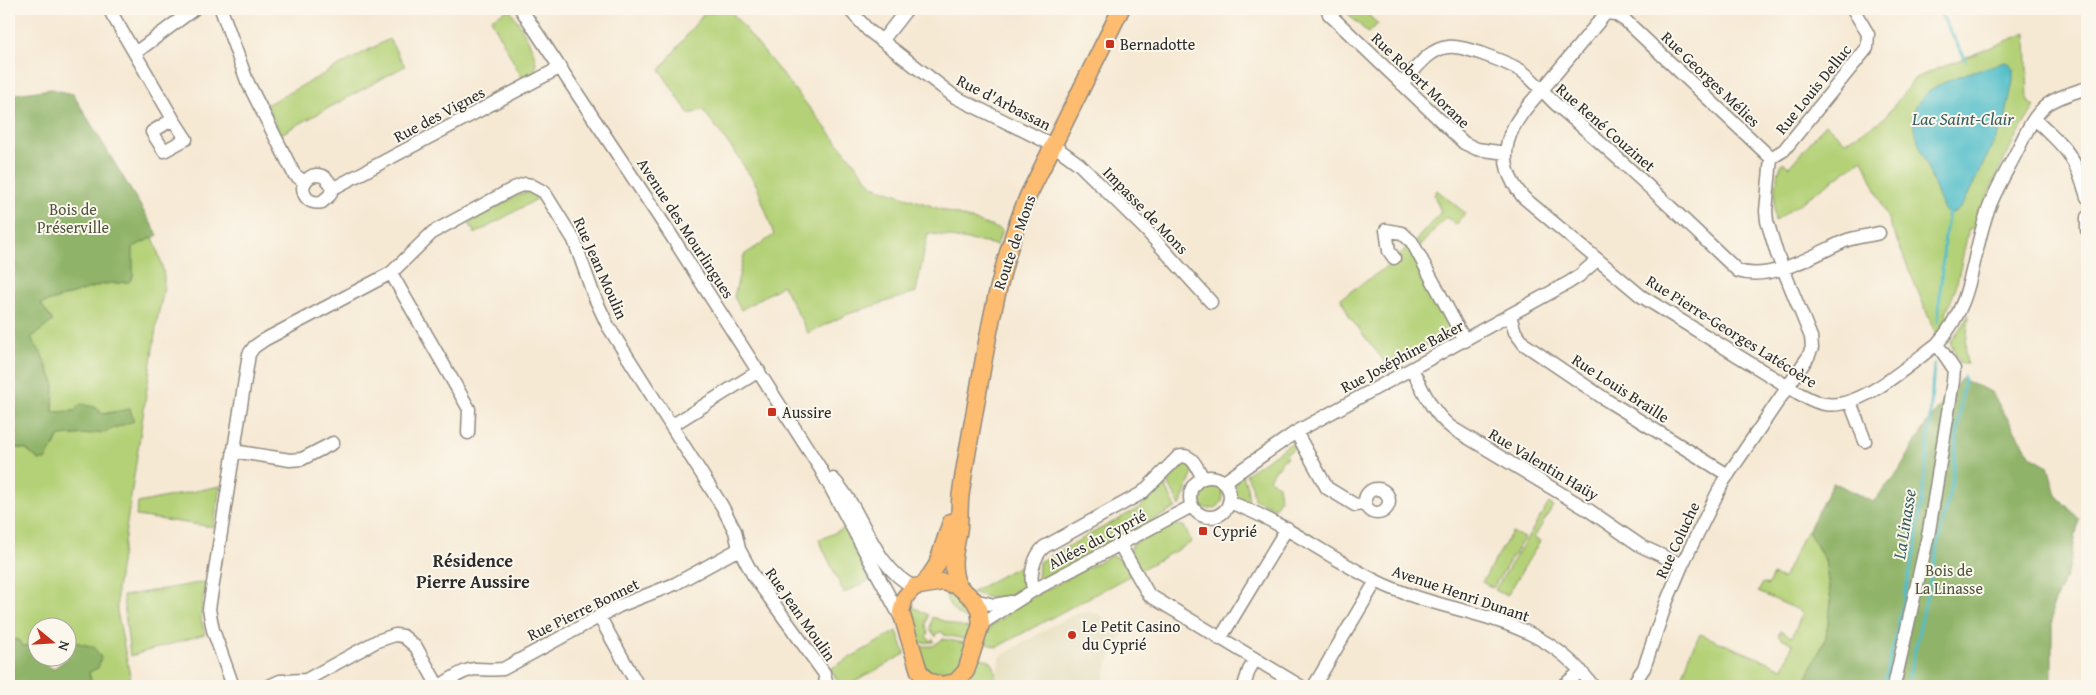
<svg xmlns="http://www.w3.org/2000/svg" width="2096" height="695" viewBox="0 0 2096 695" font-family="'Gentium Book Plus',serif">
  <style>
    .built { fill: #e3dbba }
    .green { fill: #b4d177; stroke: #707e51 }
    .forest { fill: #8fb368; stroke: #5d6f4a }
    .water { fill: #50bdc9; stroke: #3e747a }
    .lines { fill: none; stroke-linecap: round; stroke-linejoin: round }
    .stream { stroke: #50bdc9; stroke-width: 3 }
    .minor-casing { stroke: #908a80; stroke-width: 15 }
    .major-casing { stroke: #908a80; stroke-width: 19 }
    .minor { stroke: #fff; stroke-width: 12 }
    .major { stroke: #fdbc70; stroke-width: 16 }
    .poi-dot { fill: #c8321e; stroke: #fbf7ec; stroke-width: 2 }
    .labels { text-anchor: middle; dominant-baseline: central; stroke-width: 4; stroke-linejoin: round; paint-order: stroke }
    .poi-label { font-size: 16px; fill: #2b2b2b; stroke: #fbf7ec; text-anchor: start }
    .street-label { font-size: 16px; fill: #2b2b2b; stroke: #fbf7ec }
    .park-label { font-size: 16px; fill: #4d543e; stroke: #fbf7ec }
    .water-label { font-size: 18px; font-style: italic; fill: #385e62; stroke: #fbf7ec }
    .neighbourhood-label { font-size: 18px; font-weight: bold; fill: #2b2b2b; stroke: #fbf7ec }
  </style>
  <rect width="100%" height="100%" fill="#fbf7ec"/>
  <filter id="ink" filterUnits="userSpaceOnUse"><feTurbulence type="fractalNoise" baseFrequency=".02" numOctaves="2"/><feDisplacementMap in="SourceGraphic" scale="10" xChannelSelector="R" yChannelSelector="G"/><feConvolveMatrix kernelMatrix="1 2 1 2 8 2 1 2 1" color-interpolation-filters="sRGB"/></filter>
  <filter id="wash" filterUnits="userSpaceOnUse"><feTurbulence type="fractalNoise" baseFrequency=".0096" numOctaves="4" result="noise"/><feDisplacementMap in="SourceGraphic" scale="20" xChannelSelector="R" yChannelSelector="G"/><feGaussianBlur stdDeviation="1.12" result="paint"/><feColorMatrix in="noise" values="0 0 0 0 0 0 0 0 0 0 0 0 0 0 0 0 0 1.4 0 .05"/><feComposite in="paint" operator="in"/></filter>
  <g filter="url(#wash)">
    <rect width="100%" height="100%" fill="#f6e9d4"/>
    <path class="built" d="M1087 612 1098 614 1107 620 1123 633 1108 663 1103 686H985L986 679 994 680 1001 656 1057 623 1075 614Z"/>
    <path class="green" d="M510 9C517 22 545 60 533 74 531 76 525 78 523 80L491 19Z
      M707 9H729L873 186 1002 230 997 245 928 233 916 292 848 314 808 333 783 285 741 310 734 297 744 255 774 235 757 186 734 151 703 110 689 114 660 70Z
      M1336 9H1362L1378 24 1368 33 1345 11 1339 17Z
      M2026 33 2028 102 2035 106C2012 142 1988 188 1976 229L1969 228 1956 287 1946 314 1950 318 1936 335 1863 159 1775 221C1773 206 1775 175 1783 162L1789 167 1826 124 1845 142 1879 122 1886 116 1915 78Z
      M389 39 405 66 281 134 266 105Z
      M1437 190 1465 213 1456 225 1446 217 1420 246 1416 240 1441 212 1434 195Z
      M529 192 534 194 537 199 475 234 469 223 520 194Z
      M153 237C165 273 168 278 158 315L117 590V611L132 686H108L106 681H100V686H92L89 672 75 642 68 654V628H38L37 643 23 647 19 640 9 639V447L26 449 39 460 54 446 59 436 101 433 133 420 130 409 103 414 95 407 74 411 53 412 54 383 41 353 31 338 41 304 103 284 129 282 133 276 132 247Z
      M1401 241H1405L1455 330 1388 366 1350 318 1341 298 1391 264 1390 262 1406 249Z
      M1969 315 1965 353 1967 364H1961L1950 343Z
      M1290 444 1297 447 1285 454 1287 458 1283 460 1278 468 1276 467 1269 479 1278 485 1280 499 1275 508 1254 499 1252 486 1246 474Z
      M1188 462 1193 470 1192 475 1180 506 1167 481Z
      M1242 474 1247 486 1249 503 1241 500 1234 493 1235 484Z
      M1197 496a13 13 0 1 1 26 0a13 13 0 1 1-26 0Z
      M1165 485 1176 508 1038 582 1039 562 1139 508Z
      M220 486 214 527 136 516 138 503Z
      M1549 503 1553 506 1534 538 1540 541 1507 596 1495 590Z
      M1175 525 1184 526 1192 542 1138 571 1130 553 1132 545 1162 528Z
      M845 528 869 581 844 593 819 540Z
      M1808 531 1825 560 1831 602 1826 637 1803 686H1705L1682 679 1691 651 1700 634 1783 668 1793 644 1778 636 1780 631 1792 637 1803 612 1758 592 1763 583 1768 585 1773 575 1783 579 1801 540Z
      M1512 532 1524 538 1493 588 1482 582Z
      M1110 556C1122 555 1125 565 1131 575L997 647 981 642 991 626 1008 614 1007 611Z
      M1021 565 1028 567 1025 585C1009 603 991 600 972 592Z
      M205 582 201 618 205 634 130 656 123 596Z
      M946 587 965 599 975 620C958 620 944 605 946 587Z
      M910 605 928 615 926 625 928 634 926 636 931 641 933 639 934 642 916 643 907 614Z
      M932 617 955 625 974 629 970 640 944 635 943 632 937 633 936 637 930 629Z
      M897 631 905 654 847 686H841L830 669Z
      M943 639 969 644 958 673 943 679 928 674 917 646H933Z
      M978 658C994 658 997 668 994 680L986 679 985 686H963Z"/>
    <path class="forest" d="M51 89 73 94 158 235 133 247V276L129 282 103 284 41 304 53 321 31 338 41 353 54 383 53 412 74 411 81 404 95 407 103 414 130 409 134 421 101 433 59 436 45 460H39L26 449 9 447V95Z
      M1961 379 1991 392 2031 456 2048 466 2056 495 2079 519 2069 569 2052 608V686H1803L1826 637 1831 602 1825 560 1808 531 1833 482 1873 502 1899 471 1925 426Z
      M9 639 19 640 23 646 37 643 38 658H46L44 663 53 669 68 658V654L75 642 94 647 101 658 98 668 89 672 92 686H9Z"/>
    <path class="water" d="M2006 62 2010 64 2013 69V81L2005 120 1964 203C1959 210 1952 217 1944 210 1937 192 1911 131 1913 115 1917 83 1981 69 2006 62Z"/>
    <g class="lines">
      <path class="stream" d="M1938 9 1966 60
        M1938 322 1944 242 1949 210
        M1884 686 1915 549 1927 458 1934 364
        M1907 686 1952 481 1964 377"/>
    </g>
  </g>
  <g filter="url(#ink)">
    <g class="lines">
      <g class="minor-casing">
        <path id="minor" d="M109 9 173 119 152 132 164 151 186 139 173 119
          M221 9 247 81 294 174 304 182
          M521 9 669 232 820 468 901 618
          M849 9 868 30 955 97 1053 145 1079 164 1145 229 1211 302
          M1328 9 1329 14 1464 143 1477 149 1506 153
          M1604 9 1606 13 1615 14 1626 21 1771 158
          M1606 13C1586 37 1567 60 1547 84 1533 100 1514 119 1508 141 1502 163 1509 180 1523 197L1641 296 1800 394C1808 398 1816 403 1825 404 1860 410 1910 364 1937 344 1974 303 1970 262 1987 213 1994 192 2007 171 2017 151 2025 135 2033 115 2048 104 2059 96 2075 92 2087 88
          M882 41 907 9
          M135 53 194 9
          M1402 84C1415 70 1428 49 1448 47 1463 45 1506 62 1520 70 1532 77 1547 97 1559 107 1621 159 1679 215 1738 271 1772 282 1815 254 1845 241 1855 237 1868 236 1879 233
          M2035 119C2065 147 2075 155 2087 197
          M1771 158 1784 150 1867 48 1868 34 1853 9
          M332 189C328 171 307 170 303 188 304 199 311 204 322 202L330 195 332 189 561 67
          M2087 217V230
          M1394 258 1389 251 1386 230 1402 233 1412 242 1465 341
          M391 273 469 409 468 433
          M1510 316 1515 332 1524 344 1608 401 1728 475
          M1412 369C1423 390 1432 413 1452 428L1590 511 1641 546 1682 565
          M1850 402 1865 441
          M671 426 759 371
          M1296 432 1327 488 1355 505 1365 504
          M233 451 290 460 302 459 333 443
          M1190 497a20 20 0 1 1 40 0a20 20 0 1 1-40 0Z
          M833 479C864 511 872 566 914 587
          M1224 482 1296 432 1568 283 1579 276 1597 260
          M1365 501a12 12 0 1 1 24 0a12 12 0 1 1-24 0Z
          M1229 502C1282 521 1326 556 1376 581 1453 619 1536 609 1593 686
          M1120 545 1149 595 1300 686
          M1034 590C1028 577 1034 556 1044 547L1142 493 1178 457C1192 452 1197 468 1203 478
          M974 600 994 605 1011 602
          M599 616 638 686
          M981 624 1034 590 1192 506
          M1220 639 1287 528
          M233 686 213 630 209 609 249 354 254 347 264 340 391 273 433 232 514 188 525 184 531 185 544 192 574 240 594 296 608 326 722 506 735 531 739 549 753 575 824 673 827 686
          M269 686 280 681 306 680 377 641 395 635 403 636 416 647 438 686
          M439 686C450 680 462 670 475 669 484 669 493 670 503 669L619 606 675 584 739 549
          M1244 686 1249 670 1255 660
          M1314 686 1376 581
          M1563 686 1581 671
          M1632 686 1644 668 1666 603 1682 565 1723 482 1808 357 1812 348 1811 337 1777 254 1767 221 1766 211 1771 158
          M1894 686 1929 531 1953 381 1954 369 1937 344"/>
      </g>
      <g class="major-casing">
        <path id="major" d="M943 582 958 586 974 600 979 609 981 624 966 671 956 682 941 685 927 681 919 671 901 612 905 597 914 587Z
          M925 583 937 565 951 522
          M958 586C949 563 956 550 959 527 960 515 959 504 961 492 966 457 973 422 979 387 990 322 1002 258 1028 196L1121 9"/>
      </g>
      <use href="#minor" class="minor"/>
      <use href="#major" class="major"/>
    </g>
  </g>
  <g class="poi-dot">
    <rect x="1105" y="39" width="10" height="10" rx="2.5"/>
    <rect x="767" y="407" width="10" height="10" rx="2.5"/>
    <rect x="1198" y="526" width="10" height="10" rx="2.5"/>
    <circle cx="1072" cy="635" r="5"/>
  </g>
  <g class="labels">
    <g class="poi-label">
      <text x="1120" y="44">Bernadotte</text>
      <text x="782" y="412">Aussire</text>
      <text x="1213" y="531">Cyprié</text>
      <text x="1082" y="626">Le Petit Casino<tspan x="1082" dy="18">du Cyprié</tspan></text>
    </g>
    <g class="street-label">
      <text transform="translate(1711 79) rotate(44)">Rue Georges Mélies</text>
      <text transform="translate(1421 80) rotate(44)">Rue Robert Morane</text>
      <text transform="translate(1813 89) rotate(-51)">Rue Louis Delluc</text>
      <text transform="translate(1004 102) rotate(27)">Rue d'Arbassan</text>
      <text transform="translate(439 114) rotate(-28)">Rue des Vignes</text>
      <text transform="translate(1606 127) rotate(41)">Rue René Couzinet</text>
      <text transform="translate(1146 210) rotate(46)">Impasse de Mons</text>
      <text transform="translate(686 228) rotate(57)">Avenue des Mourlingues</text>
      <text transform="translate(1014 242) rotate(-71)">Route de Mons</text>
      <text transform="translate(601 268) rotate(66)">Rue Jean Moulin</text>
      <text transform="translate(1732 331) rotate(32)">Rue Pierre-Georges Latécoère</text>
      <text transform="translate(1402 356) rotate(-28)">Rue Joséphine Baker</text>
      <text transform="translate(1621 388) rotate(33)">Rue Louis Braille</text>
      <text transform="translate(1544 464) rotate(31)">Rue Valentin Haüy</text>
      <text transform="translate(1097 539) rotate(-28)">Allées du Cyprié</text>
      <text transform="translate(1677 540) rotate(-65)">Rue Coluche</text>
      <text transform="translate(1461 593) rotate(19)">Avenue Henri Dunant</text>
      <text transform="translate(583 609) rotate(-26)">Rue Pierre Bonnet</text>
      <text transform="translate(801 614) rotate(55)">Rue Jean Moulin</text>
    </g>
    <g class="park-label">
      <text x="73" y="209">Bois de<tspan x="73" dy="18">Préserville</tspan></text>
      <text x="1949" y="570">Bois de<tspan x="1949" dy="18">La Linasse</tspan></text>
    </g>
    <g class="water-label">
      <text x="1963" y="118">Lac Saint-Clair</text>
      <text transform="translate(1904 524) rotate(-81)">La Linasse</text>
    </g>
    <g class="neighbourhood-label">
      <text x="473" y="560">Résidence<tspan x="473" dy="21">Pierre Aussire</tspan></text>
    </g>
  </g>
  <rect width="2096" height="695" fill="none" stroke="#fbf7ec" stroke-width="30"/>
  <g transform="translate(52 642) rotate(108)"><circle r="24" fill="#fbf7ec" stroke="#a8a59f"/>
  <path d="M0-4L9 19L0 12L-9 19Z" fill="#c8321e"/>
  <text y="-8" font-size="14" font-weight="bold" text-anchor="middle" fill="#2b2b2b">N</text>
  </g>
</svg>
